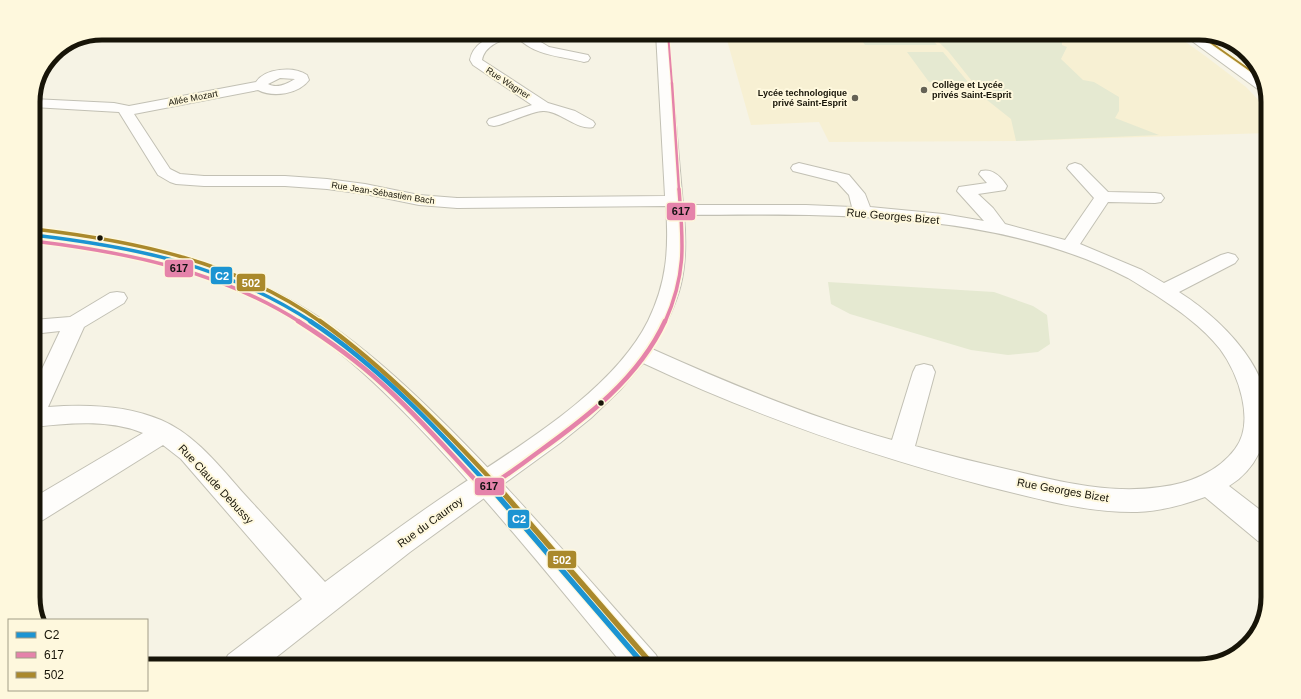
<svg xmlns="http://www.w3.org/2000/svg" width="1301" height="699" viewBox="0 0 1301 699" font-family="Arial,sans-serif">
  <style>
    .built { fill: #f7f0d3 }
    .green { fill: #e5e9d1 }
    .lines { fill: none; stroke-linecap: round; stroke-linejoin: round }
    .minor-casing { stroke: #c2c0b4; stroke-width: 2 }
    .tertiary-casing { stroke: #c2c0b4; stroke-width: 2 }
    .minor { fill: #fefdfb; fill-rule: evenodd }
    .tertiary { fill: #fefdfb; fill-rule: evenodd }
    .bus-1-far2-casing { stroke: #fef8dd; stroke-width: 6 }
    .bus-1-far1-casing { stroke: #fef8dd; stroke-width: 8 }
    .bus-1-casing { stroke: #fef8dd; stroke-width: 8 }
    .bus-2-far3-casing { stroke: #fef8dd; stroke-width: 3.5 }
    .bus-2-far2-casing { stroke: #fef8dd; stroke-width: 4.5 }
    .bus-2-far1-casing { stroke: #fef8dd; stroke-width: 6 }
    .bus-2-casing { stroke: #fef8dd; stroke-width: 8 }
    .bus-3-far3-casing { stroke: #fef8dd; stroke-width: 3.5 }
    .bus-3-far2-casing { stroke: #fef8dd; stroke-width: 6 }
    .bus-3-far1-casing { stroke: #fef8dd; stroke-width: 8 }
    .bus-3-casing { stroke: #fef8dd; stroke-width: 8 }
    .bus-1-far2 { stroke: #1c94d2; stroke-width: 3.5 }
    .bus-1-far1 { stroke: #1c94d2; stroke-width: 4.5 }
    .bus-1 { stroke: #1c94d2; stroke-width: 5.5 }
    .bus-2-far3 { stroke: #e583aa; stroke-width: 2 }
    .bus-2-far2 { stroke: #e583aa; stroke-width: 2.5 }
    .bus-2-far1 { stroke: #e583aa; stroke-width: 3.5 }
    .bus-2 { stroke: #e583aa; stroke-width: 4.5 }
    .bus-3-far3 { stroke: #aa892c; stroke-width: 2 }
    .bus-3-far2 { stroke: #aa892c; stroke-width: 3.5 }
    .bus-3-far1 { stroke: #aa892c; stroke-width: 4.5 }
    .bus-3 { stroke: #aa892c; stroke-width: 5.5 }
    .poi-dot { fill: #656255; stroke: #fef8dd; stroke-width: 1.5 }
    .bus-dot { fill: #171408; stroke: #fef8dd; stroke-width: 1.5 }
    .labels { text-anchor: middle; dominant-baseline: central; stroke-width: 4; stroke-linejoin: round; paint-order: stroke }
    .far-street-label { font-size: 9px; fill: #171408; stroke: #fef8dd }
    .far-poi-label { font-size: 9px; font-weight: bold; fill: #171408; stroke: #fef8dd; text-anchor: start }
    .street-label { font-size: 11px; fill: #171408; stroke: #fef8dd }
    .rim { fill: none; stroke: #171408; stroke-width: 5 }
    .line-badge { stroke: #fef8dd; stroke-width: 1.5 }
    .badge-label { font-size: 11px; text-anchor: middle; font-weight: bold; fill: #fff }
    .pale-badge-label { font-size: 11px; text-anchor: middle; font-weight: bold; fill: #111 }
  </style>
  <rect width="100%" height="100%" fill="#f6f3e5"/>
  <path class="built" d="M725 33H1173L1204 55 1246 87 1268 110V133L1016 141 829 142 819 122 751 125Z"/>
  <path class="green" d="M857 33H927L937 45H865Z
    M929 33H1074L1069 41H1062V45L1067 47 1061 59 1083 80 1094 82 1119 97V111L1115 118 1159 135 1016 141 1011 119 987 100 948 51Z
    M907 52H943L968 82H929Z
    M828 282 994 292 1033 306 1047 315 1050 344 1038 352 1008 355 971 350 850 314 831 304Z"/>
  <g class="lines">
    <g class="minor-casing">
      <path id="minor" d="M502 33H526L549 47 588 55 590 58 588 61 584 62C561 56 534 56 516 36 503 40 485 44 482 60L548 103 575 111 593 121 595 124 593 127C578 131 560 111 544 111 536 110 509 122 499 125L494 126 489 125 487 122 489 119 532 105 473 65 470 60C473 44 487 38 502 33Z
        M656 33H668L683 205H806L852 207 849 195 837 182 793 171 791 168 793 165 799 163 849 175 865 194 870 207 943 214 984 221 957 191 959 187 987 183 979 174 981 171C993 168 1001 177 1007 186L1005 190 978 194 993 208 1005 224 1065 240 1094 198 1067 168 1069 165 1075 163 1081 165 1108 192 1155 193 1161 194 1164 198 1161 202 1155 203 1108 202 1080 244 1142 270 1164 283 1221 255 1228 253 1235 255 1238 259 1235 263 1179 292C1228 323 1293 389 1259 453 1252 467 1242 478 1229 486L1268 516V544L1258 541 1205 497C1183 505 1161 511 1137 512 1086 513 1035 498 986 486 865 454 756 416 643 363L620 390 591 418 560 443 410 552 265 666H223L228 655 302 599 181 459 163 445 43 520 33 523V498L143 433C110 419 68 423 33 427V388L60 331 33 334V320L70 317 110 293 117 292 124 293 127 298 124 303 84 327 48 407C86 404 126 405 161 420 196 435 220 467 245 495 272 524 298 553 325 582 368 550 411 518 456 488 519 446 613 391 648 321 667 282 669 249 666 206L457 208 419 205 365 194 327 189 285 186H204L176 184 170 182 158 175 119 112 33 107V99L114 103 129 106 256 82C265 68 294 66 307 75L309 80C299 94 273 98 258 90L134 114 170 169 180 174 204 176H285L327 179 365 184 419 195 457 198 665 196ZM280 78 295 79C287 84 277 89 268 84ZM684 215C829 214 996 210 1128 278 1137 283 1145 289 1154 294 1178 310 1202 326 1220 349 1238 373 1256 422 1235 449 1218 472 1188 484 1160 487 1113 494 1065 483 1019 472 984 464 950 456 915 446L935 372 932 366 924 364 916 366 913 372 892 440C810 417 730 384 652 349 681 300 689 272 684 215Z"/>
    </g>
    <g class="tertiary-casing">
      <path id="tertiary" d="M1181 33H1195L1262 79 1266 91 1259 90Z
        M33 230C115 239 196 254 271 290 340 324 396 375 450 429 522 501 588 579 656 655L661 666H624C561 590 499 513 432 441 380 386 325 332 256 299 184 264 112 249 33 240Z"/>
    </g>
    <use href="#minor" class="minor"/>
    <use href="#tertiary" class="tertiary"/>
    <g class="bus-1-far2-casing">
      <path id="bus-1-far2" d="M33 235C136 247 224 265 312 322"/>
    </g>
    <g class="bus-1-far1-casing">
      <path id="bus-1-far1" d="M310 321C379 366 437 429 492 489"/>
    </g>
    <g class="bus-1-casing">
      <path id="bus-1" d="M491 488 645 666"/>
    </g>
    <g class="bus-2-far3-casing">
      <path id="bus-2-far3" d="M668 33 672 84"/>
    </g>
    <g class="bus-2-far2-casing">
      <path id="bus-2-far2" d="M672 83 679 190"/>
    </g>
    <g class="bus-2-far1-casing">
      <path id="bus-2-far1" d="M33 241C126 252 220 271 300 322
        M665 322C687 273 683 241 679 189"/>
    </g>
    <g class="bus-2-casing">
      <path id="bus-2" d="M298 321C328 340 356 360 381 383 417 415 448 451 481 486L487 488C504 477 521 465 537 453 586 418 639 378 665 321"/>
    </g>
    <g class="bus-3-far3-casing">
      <path id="bus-3-far3" d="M1197 33 1261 78"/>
    </g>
    <g class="bus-3-far2-casing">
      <path id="bus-3-far2" d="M34 229C135 241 237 262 321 322"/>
    </g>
    <g class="bus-3-far1-casing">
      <path id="bus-3-far1" d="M320 321C387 369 444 429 500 489"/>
    </g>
    <g class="bus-3-casing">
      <path id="bus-3" d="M499 488 650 662"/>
    </g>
    <use href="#bus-1-far2" class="bus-1-far2"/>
    <use href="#bus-1-far1" class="bus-1-far1"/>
    <use href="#bus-1" class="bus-1"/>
    <use href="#bus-2-far3" class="bus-2-far3"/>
    <use href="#bus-2-far2" class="bus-2-far2"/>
    <use href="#bus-2-far1" class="bus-2-far1"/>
    <use href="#bus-2" class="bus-2"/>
    <use href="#bus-3-far3" class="bus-3-far3"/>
    <use href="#bus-3-far2" class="bus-3-far2"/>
    <use href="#bus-3-far1" class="bus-3-far1"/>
    <use href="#bus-3" class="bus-3"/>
  </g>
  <g class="poi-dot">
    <circle cx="924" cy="90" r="4"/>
    <circle cx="855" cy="98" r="4"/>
  </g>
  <g class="bus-dot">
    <circle cx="100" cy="238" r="3.5"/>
    <circle cx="601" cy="403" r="3.5"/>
  </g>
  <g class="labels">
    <g class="far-street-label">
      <text transform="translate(508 83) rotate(33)">Rue Wagner</text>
      <text transform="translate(193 98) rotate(-11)">Allée Mozart</text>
      <text transform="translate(383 193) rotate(9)">Rue Jean-Sébastien Bach</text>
    </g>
    <g class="far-poi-label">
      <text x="932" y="85">Collège et Lycée<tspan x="932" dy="10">privés Saint-Esprit</tspan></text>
      <text x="847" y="93" text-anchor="end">Lycée technologique<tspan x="847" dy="10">privé Saint-Esprit</tspan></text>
    </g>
    <g class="street-label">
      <text transform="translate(893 216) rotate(5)">Rue Georges Bizet</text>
      <text transform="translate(216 484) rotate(47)">Rue Claude Debussy</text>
      <text transform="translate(1063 490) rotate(10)">Rue Georges Bizet</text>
      <text transform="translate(430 522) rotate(-36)">Rue du Caurroy</text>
    </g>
  </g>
  <path d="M0 0H1301V699H0ZM102 40H1199A62 62 0 0 1 1261 102V597A62 62 0 0 1 1199 659H102A62 62 0 0 1 40 597V102A62 62 0 0 1 102 40Z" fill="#fef8dd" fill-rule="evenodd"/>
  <path class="rim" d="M102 40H1199A62 62 0 0 1 1261 102V597A62 62 0 0 1 1199 659H102A62 62 0 0 1 40 597V102A62 62 0 0 1 102 40Z"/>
  <g class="line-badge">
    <rect x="666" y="202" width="30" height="19" rx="4" fill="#e583aa"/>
    <rect x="164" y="259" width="30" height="19" rx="4" fill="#e583aa"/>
    <rect x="210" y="266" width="23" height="19" rx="4" fill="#1c94d2"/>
    <rect x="236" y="273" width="30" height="19" rx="4" fill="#aa892c"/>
    <rect x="474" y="477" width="31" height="19" rx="4" fill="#e583aa"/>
    <rect x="507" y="509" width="23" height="20" rx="4" fill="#1c94d2"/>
    <rect x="547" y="550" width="30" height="19" rx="4" fill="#aa892c"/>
  </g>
  <g class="badge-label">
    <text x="222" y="280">C2</text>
    <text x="251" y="287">502</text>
    <text x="519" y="523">C2</text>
    <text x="562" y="564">502</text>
  </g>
  <g class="pale-badge-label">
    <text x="681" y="215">617</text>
    <text x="179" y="272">617</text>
    <text x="489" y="490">617</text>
  </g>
  <rect x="8" y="619" width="140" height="72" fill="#fef8dd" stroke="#a29d88"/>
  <rect x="16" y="632" width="20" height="6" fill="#1c94d2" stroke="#a29d88"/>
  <text x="44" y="639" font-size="12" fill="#171408">C2</text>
  <rect x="16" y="652" width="20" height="6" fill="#e583aa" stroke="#a29d88"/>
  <text x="44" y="659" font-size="12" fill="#171408">617</text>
  <rect x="16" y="672" width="20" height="6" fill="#aa892c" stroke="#a29d88"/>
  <text x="44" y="679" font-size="12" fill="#171408">502</text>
</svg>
